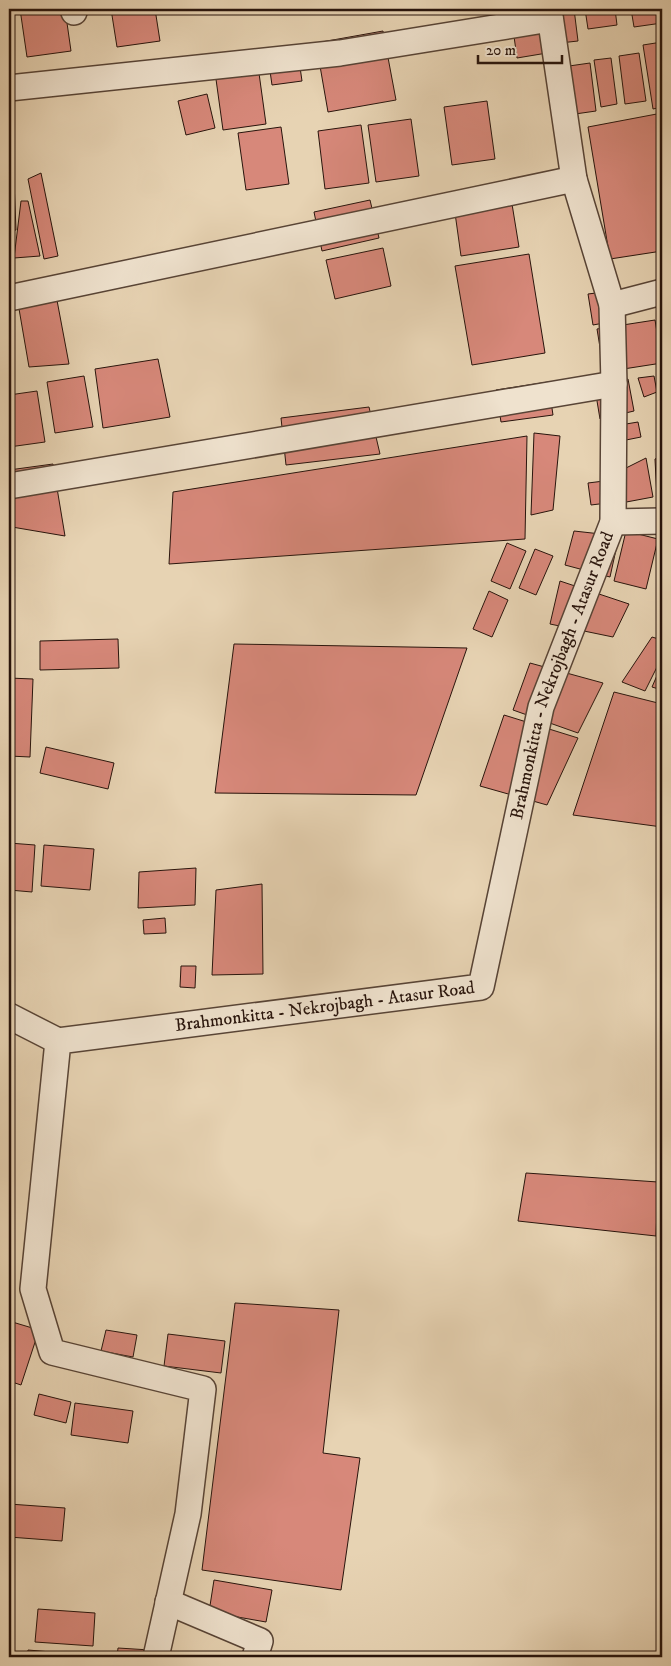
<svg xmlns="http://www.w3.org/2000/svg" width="671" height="1666" viewBox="0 0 671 1666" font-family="'IM FELL DW Pica',serif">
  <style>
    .building { fill: #d7887a; stroke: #28140c }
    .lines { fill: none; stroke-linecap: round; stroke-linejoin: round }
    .street-casing { stroke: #584436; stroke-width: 28 }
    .street { stroke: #efe2ce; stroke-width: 25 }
    .labels { text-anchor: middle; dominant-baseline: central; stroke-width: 4.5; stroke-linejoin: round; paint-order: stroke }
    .street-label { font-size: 18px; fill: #28140c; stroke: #efe2ce }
  </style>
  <rect width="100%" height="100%" fill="#e7d3b3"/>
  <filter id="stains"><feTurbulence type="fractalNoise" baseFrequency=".004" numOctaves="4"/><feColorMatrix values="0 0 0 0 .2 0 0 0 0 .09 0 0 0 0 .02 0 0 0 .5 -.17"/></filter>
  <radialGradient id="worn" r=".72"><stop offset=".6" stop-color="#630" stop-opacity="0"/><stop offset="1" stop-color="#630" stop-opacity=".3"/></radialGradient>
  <path class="building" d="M20 9H65L71 51 27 57Z
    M111 9H155L160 41 117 47Z
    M555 9H574L578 41 560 43Z
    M585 9H615L617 25 588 29Z
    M631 9H662V23L634 27Z
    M542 18 547 53 517 58 512 22Z
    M383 31 396 100 328 112 316 43Z
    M662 42V107L653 109 643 45Z
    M297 46 302 81 272 85 267 50Z
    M639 53 646 101 625 104 619 56Z
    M611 58 617 104 601 107 594 60Z
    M590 63 596 111 575 114 569 66Z
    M258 66 266 124 223 130 215 72Z
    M207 94 215 128 186 135 178 101Z
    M487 101 495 159 452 165 444 107Z
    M662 113V251L610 259 588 127Z
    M411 119 419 176 376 182 368 125Z
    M361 125 369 183 325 189 318 131Z
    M281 127 289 184 246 190 238 133Z
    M41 173 58 256 44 259 28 179Z
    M14 181 16 230 9 231V183Z
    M370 200 379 238 322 251 314 212Z
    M21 201H28L40 256 14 258Z
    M512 204 519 247 461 256 455 213Z
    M383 248 391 286 335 299 326 260Z
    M529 254 545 353 472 365 455 266Z
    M604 292 609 322 593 325 588 294Z
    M56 295 69 364 29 367 18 303Z
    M655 320 662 363 604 372 597 329Z
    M158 359 170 417 103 428 95 369Z
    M84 376 93 427 55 433 47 382Z
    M654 376 657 392 644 397 638 378Z
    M628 379 634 411 600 419 594 383Z
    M548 382 553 415 501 422 496 390Z
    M37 391 45 442 9 447V395Z
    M369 407 380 454 286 465 281 418Z
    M638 422 641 437 611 443 608 427Z
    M534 433 560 436 553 510 531 515Z
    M527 436 525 539 169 564 173 492Z
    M662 456V496L657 498 655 459Z
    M646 458 653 497 621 503 616 473Z
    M53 464 65 536 12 527 9 511V470Z
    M604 481 607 503 591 505 588 483Z
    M574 531 619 536 610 577 565 565Z
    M626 531 658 539 646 589 614 581Z
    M507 543 526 551 510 589 491 581Z
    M535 549 553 556 536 595 519 588Z
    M560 581 629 604 613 637 550 624Z
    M489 591 508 600 492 637 473 629Z
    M652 637 662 640V657L645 691 622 682Z
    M118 639 119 668 40 670V641Z
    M234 644 467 648 416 795 215 793Z
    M530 663 603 683 578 733 513 710Z
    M662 664V690L652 687Z
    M9 678 33 679 30 757 9 756Z
    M614 692 662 704V827L573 815Z
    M504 715 578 738 547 805 480 786Z
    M46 747 114 763 108 789 40 773Z
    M9 843 35 845 32 892 9 890Z
    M44 845 94 849 90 890 41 886Z
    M196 868 195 905 138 908 139 872Z
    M262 884 263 974 212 975 216 890Z
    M165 918 166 933 144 934 143 920Z
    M181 966H196L195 988 180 987Z
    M526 1173 658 1182 656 1236 518 1221Z
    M235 1303 339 1310 323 1453 360 1458 341 1590 202 1570Z
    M9 1321 39 1330 21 1385 9 1381Z
    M106 1330 137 1335 133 1357 101 1351Z
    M168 1334 225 1341 221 1373 164 1366Z
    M39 1394 71 1402 66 1423 34 1415Z
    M75 1403 133 1411 128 1443 71 1435Z
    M9 1504 65 1508 62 1541 9 1537Z
    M214 1580 272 1590 266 1622 209 1612Z
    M38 1609 95 1613 93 1646 35 1642Z
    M118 1648 150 1650 149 1657H117Z
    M28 1650 86 1655 85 1657H27Z"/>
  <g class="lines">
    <g class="street-casing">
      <g id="street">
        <path d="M73 9 74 12"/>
        <path d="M9 88 340 53 550 19"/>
        <path d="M9 298 574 179"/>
        <path d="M612 305 662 292"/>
        <path d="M9 486 614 384"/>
        <path d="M613 522 662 521"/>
        <path d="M9 1016 58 1041"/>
        <path d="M168 1602 260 1641 255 1657"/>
        <path id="s1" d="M156 1657 188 1514 203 1389 52 1352 33 1289 58 1041 481 987 541 707 613 522 614 384 612 305 574 179 549 9"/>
      </g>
    </g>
    <use href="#street" class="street"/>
  </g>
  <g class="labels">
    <g class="street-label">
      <text stroke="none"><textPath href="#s1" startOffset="1492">Brahmonkitta - Nekrojbagh - Atasur Road</textPath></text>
      <text stroke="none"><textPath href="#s1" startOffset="1012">Brahmonkitta - Nekrojbagh - Atasur Road</textPath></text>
    </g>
  </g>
  <rect width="671" height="1666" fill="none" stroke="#e7d3b3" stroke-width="30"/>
  <rect x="10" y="10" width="651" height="1646" fill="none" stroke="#28140c" stroke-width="2.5"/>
  <rect x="15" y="15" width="641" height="1636" fill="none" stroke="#28140c"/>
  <path d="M478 55v8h84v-8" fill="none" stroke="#28140c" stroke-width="2.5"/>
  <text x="486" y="55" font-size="15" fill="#28140c" stroke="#efe2ce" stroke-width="4" paint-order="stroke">20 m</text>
  <rect width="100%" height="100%" filter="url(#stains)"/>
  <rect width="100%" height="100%" fill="url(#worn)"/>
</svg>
